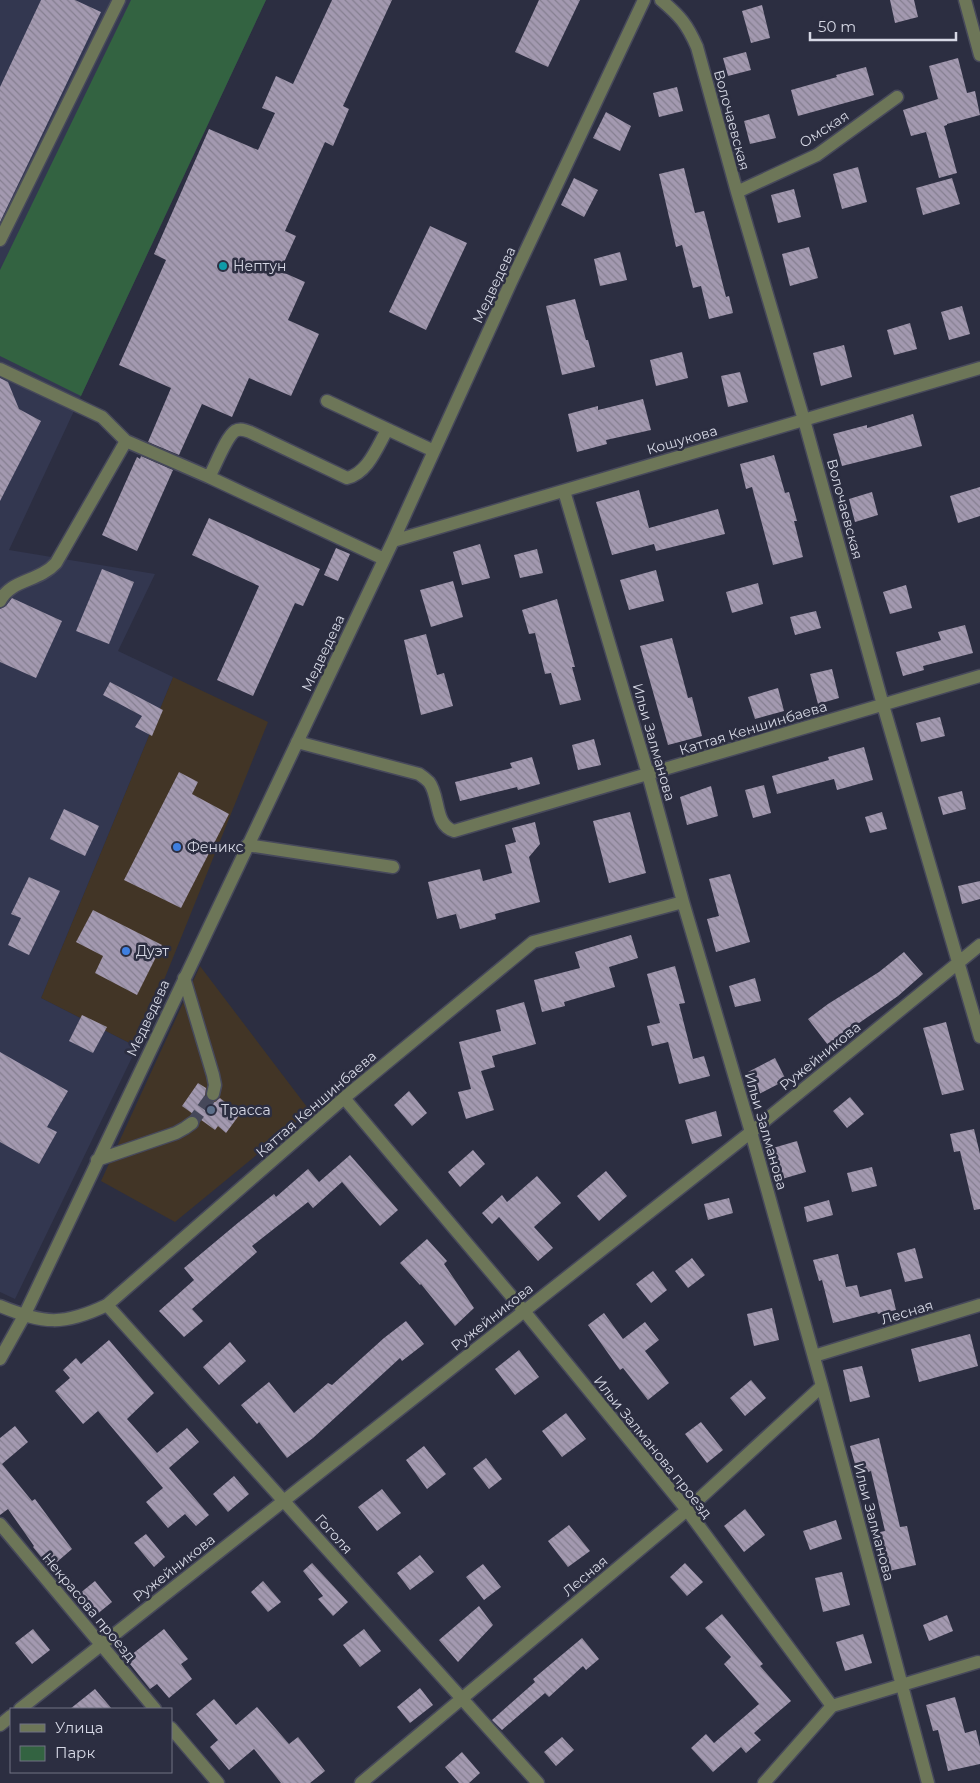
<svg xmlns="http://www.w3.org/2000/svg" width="980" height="1783" viewBox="0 0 980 1783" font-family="Montserrat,sans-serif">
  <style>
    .commercial { fill: #423526 }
    .built { fill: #333750 }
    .green { fill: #336341 }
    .building { fill: url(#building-back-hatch) }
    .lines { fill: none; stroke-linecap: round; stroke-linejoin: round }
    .minor-tunnel { stroke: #46485a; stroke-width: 12; stroke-dasharray: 12 6; stroke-linecap: butt }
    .minor-casing { stroke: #47495b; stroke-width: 15 }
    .minor { stroke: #6d7658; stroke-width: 12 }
    .culture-dot { fill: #0f9aa8; stroke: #2c2e41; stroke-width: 2 }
    .shop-dot { fill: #3f7fe0; stroke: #2c2e41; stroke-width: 2 }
    .service-dot { fill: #5c6f8a; stroke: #2c2e41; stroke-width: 2 }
    .labels { text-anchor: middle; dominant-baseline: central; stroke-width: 5; stroke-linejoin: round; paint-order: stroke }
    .street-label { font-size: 14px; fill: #d6d8e5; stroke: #2c2e41 }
    .poi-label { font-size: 14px; fill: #d6d8e5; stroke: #2c2e41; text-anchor: start }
  </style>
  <defs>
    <pattern id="building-back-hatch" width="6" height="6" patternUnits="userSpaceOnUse" patternTransform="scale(1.25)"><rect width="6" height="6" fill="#a399b0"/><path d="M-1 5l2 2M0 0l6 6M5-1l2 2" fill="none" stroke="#857f90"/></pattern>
  </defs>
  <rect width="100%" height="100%" fill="#2c2e41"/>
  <path class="commercial" d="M173 677 268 722 137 1047 41 998Z
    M200 966 310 1111 175 1222 101 1181Z"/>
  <path class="built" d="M0 0H266L9 550 155 574 118 651 173 677 41 998 137 1047 15 1299 0 1292Z"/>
  <path class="green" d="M131 0H266L81 396 0 356V270Z"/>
  <path class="building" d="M41 0H75L101 12 0 222V87Z
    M332 0H392L343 106 349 109 333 146 325 142 285 231 296 236 280 271 305 282 288 320 319 334 291 396 249 378 232 417 202 404 179 455 148 442 171 388 119 365 166 260 154 254 209 129 258 150 275 113 262 108 276 76 293 84Z
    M539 0H580L548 67 515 52Z
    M890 0H914L918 17 895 23Z
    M762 5 770 38 751 43 742 11Z
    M746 52 751 70 728 76 723 58Z
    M958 58 967 93 975 91 980 115 947 124V125L944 126 957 173 939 178 926 132 911 136 903 110 938 99 929 66Z
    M866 67 874 95 798 116 791 90 837 77 836 75Z
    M677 87 683 111 659 117 653 93Z
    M606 112 631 126 620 151 593 138Z
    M769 114 776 138 750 144 744 121Z
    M858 167 867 202 842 209 833 174Z
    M684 168 695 213 704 211 726 297 729 296 733 313 709 319 701 286 693 288 682 245 676 247 659 174Z
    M574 178 598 190 584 217 561 205Z
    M952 178 960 204 923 215 916 188Z
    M794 189 801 217 778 223 771 195Z
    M430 226 467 243 426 330 389 312Z
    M809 247 818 278 790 286 782 254Z
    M620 252 627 280 600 286 594 259Z
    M575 299 586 340H588L595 367 562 375 546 306Z
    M962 306 970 334 949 340 941 312Z
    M910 323 917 349 894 355 887 330Z
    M844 345 852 377 821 386 813 353Z
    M682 352 688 378 656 386 650 360Z
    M740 372 748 402 728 407 721 376Z
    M0 378 8 382 19 409 41 421 0 501Z
    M643 399 651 430 606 440 607 444 577 452 568 414 598 406V410Z
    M913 414 922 446 842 466 833 434 867 425V428Z
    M774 455 785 493 789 492 797 521H794L803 557 773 565 752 487 746 489 740 464Z
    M141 456 173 470 137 551 102 535 137 457 140 459Z
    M980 487V516L958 523 950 496Z
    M639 490 649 528 718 509 725 534 656 551 654 544 612 555 596 502Z
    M872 492 878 515 855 522 849 499Z
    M209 518 320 569 303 606 295 603 253 696 217 680 259 586 192 555Z
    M480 544 490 578 462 585 453 552Z
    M336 548 350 554 338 581 324 575Z
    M537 549 543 573 520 578 514 555Z
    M102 569 134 582 109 644 76 631Z
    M656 570 664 601 629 610 620 580Z
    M453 581 463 617 431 627 420 590Z
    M758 583 763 604 732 613 726 592Z
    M906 585 912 608 890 614 883 592Z
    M12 598 62 621 36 678 0 662V609L6 606Z
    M557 599 575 667H572L581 700 560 705 551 673 545 674 535 633 529 634 522 610Z
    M816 611 821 628 795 635 790 617Z
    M965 625 973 653 923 666 924 670 903 676 896 652 941 640 938 632Z
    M426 634 437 675 444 673 453 706 421 715 404 640Z
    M672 638 688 698 692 697 702 736 668 745 640 646Z
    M832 669 839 698 818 704 810 674Z
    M110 682 163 710 152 736 135 727 142 716 103 695Z
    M778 688 784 711 755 719 748 697Z
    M940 717 945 736 921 742 916 723Z
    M594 739 601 765 578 770 572 745Z
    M864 747 873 780 837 790 834 779 777 794 772 776 829 760 828 757Z
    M532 757 540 784 518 790 517 787 460 801 455 782 512 768 510 763Z
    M179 772 198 782 192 794 229 814 181 908 124 880Z
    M764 785 771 813 753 818 745 790Z
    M711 786 718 816 687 825 680 797Z
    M962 791 966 809 943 815 938 797Z
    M64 809 99 826 85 856 50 839Z
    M630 812 646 873 609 883 593 821Z
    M882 812 887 829 870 833 865 817Z
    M535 822 540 844 529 857 540 902 495 914 496 919 460 929 456 914 437 919 428 882 480 869 483 881 512 873 505 845 516 842 512 828Z
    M730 874 750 942 716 952 707 919 719 916 709 879Z
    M29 877 60 891 29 955 8 945 21 918 11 914Z
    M980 881V899L962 904 958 886Z
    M93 910 162 945 137 995 95 973 103 956 76 942Z
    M631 935 638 958 609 967 615 987 564 1002 565 1006 542 1012 534 980 580 968 575 952Z
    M904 952 923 974 898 996 849 1030 851 1033 831 1049 808 1019 828 1004 879 972Z
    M675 966 685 1003 679 1004 693 1059 704 1056 710 1076 679 1084 668 1042 652 1046 647 1026 660 1023 647 974Z
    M755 978 761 1001 735 1007 729 986Z
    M524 1002 536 1044 492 1056 495 1067 481 1071 494 1110 466 1119 458 1092 471 1089 459 1042 501 1031 496 1010Z
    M82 1015 107 1027 93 1053 69 1041Z
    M946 1022 964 1090 942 1095 923 1028Z
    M0 1052 68 1091 47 1127 57 1132 39 1164 0 1142Z
    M775 1058 786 1080 759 1094 748 1072Z
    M198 1083 206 1088 205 1096 208 1100 215 1102 220 1098 240 1114 226 1133 218 1126 215 1130 182 1106Z
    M409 1091 427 1113 412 1126 394 1105Z
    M850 1097 864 1114 847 1128 833 1111Z
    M716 1111 722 1136 692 1144 685 1120Z
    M974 1129 980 1154V1209L974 1210 960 1151 954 1152 950 1134Z
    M797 1141 806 1172 782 1179 773 1148Z
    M473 1150 485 1164 460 1187 448 1172Z
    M350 1155 398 1210 380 1226 342 1182 313 1208 308 1202 252 1246 257 1252 192 1309 203 1321 184 1337 159 1311 194 1280 184 1268 239 1222 274 1194 276 1197 308 1169 319 1182Z
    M872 1167 877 1186 852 1192 847 1173Z
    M606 1171 627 1196 599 1221 577 1196Z
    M537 1176 561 1203 534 1227 553 1248 538 1261 499 1217 492 1224 482 1213 502 1195 507 1202Z
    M729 1198 733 1213 708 1220 704 1204Z
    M829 1200 833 1215 807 1222 804 1207Z
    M427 1239 447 1261 444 1264 474 1308 455 1326 421 1284 420 1285 400 1263Z
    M915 1248 923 1278 905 1282 897 1253Z
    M838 1254 846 1287 857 1285 860 1297 891 1289 896 1310 878 1314 877 1312 833 1323 822 1280 819 1281 813 1260Z
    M692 1258 705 1275 688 1288 675 1271Z
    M653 1271 667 1290 651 1303 636 1284Z
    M772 1308 779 1340 754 1346 747 1314Z
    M604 1313 623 1339 645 1322 659 1340 645 1351 669 1383 648 1400 623 1368 620 1370 588 1325Z
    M406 1321 424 1344 402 1361 400 1358 313 1438 287 1458 259 1422 257 1424 241 1405 269 1382 294 1413 328 1383 332 1385 384 1338Z
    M970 1334 978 1366 919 1382 911 1349Z
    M109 1340 154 1393 127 1419 157 1453 187 1428 199 1442 169 1468 209 1515 196 1526 185 1514 168 1528 146 1502 163 1488 98 1411 83 1424 55 1391 70 1378 63 1370 76 1358 81 1364Z
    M230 1342 246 1361 219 1385 203 1367Z
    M519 1350 539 1377 515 1395 495 1369Z
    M862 1366 870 1397 850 1402 843 1370Z
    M751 1380 766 1398 745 1416 730 1398Z
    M566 1413 586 1439 562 1457 542 1431Z
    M701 1422 723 1450 707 1463 685 1434Z
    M15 1426 28 1442 2 1464 32 1501 35 1499 72 1549 50 1568 33 1547 34 1546 8 1509 0 1515V1438Z
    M879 1438 900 1527 907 1526 916 1565 889 1571 880 1532 885 1531 871 1471 858 1475 850 1446Z
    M424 1446 446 1474 427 1489 406 1460Z
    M486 1458 502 1479 489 1489 473 1468Z
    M234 1476 249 1494 228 1512 213 1494Z
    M382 1489 401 1513 377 1531 358 1507Z
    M745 1509 765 1535 744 1552 724 1526Z
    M836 1520 842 1539 810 1550 803 1531Z
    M569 1525 590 1551 568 1567 548 1541Z
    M146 1534 165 1557 154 1567 134 1543Z
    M420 1555 434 1572 410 1590 397 1573Z
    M312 1563 348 1602 333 1616 318 1599 323 1596 303 1571Z
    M685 1563 703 1582 687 1596 670 1577Z
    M483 1564 501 1587 484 1600 466 1577Z
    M842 1572 850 1605 823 1612 815 1578Z
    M95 1581 112 1602 96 1615 79 1594Z
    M263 1581 281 1602 268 1612 251 1592Z
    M479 1606 493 1625 458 1662 439 1640Z
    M722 1614 763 1664 760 1666 791 1701 754 1733 761 1740 746 1753 741 1747 713 1772 691 1748 706 1734 714 1743 759 1704 724 1664 731 1657 705 1628Z
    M947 1615 953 1631 929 1641 923 1625Z
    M33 1629 50 1650 32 1664 15 1643Z
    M164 1629 188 1659 181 1664 192 1679 169 1698 157 1684 150 1689 126 1659Z
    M364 1629 381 1651 360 1667 343 1645Z
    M863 1634 872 1663 845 1671 836 1642Z
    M582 1638 599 1659 586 1670 583 1666 549 1697 545 1693 502 1730 492 1720 535 1682 533 1679Z
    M420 1688 433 1705 410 1723 397 1707Z
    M95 1689 112 1709H70Z
    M955 1697 965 1733 976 1730 980 1747V1764L948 1771 938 1730 933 1731 926 1705Z
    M214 1699 236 1725 257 1707 289 1744 298 1737 325 1771 310 1783H281L254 1749 229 1770 210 1747 218 1740 196 1714Z
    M562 1737 574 1750 556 1766 544 1752Z
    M462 1752 480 1773 469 1783H459L445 1767Z"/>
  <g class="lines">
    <path class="minor-tunnel" d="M192 1123 213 1094"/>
    <g class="minor-casing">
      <path id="minor" d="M661 0C680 16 687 24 697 47L737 192 804 420 883 705 980 1037
        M965 0 980 55
        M737 192 817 155 897 97
        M0 240 119 0
        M0 369 102 417 126 441 209 477 384 559
        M327 401 434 451
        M209 477C215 467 226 437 235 431 240 428 245 430 250 432L347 478C368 473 377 447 387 430
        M564 491 648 774 683 902 751 1132 822 1386 928 1783
        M393 541 980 368
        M0 601C11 579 39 582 56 563L126 441
        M297 742 419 774C422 776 426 779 429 782 440 796 434 825 454 831L980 676
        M247 845 393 867
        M184 978 213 1075 215 1085 213 1094
        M344 1098 524 1311 687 1510 832 1706
        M97 1160 176 1133 185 1128 192 1123
        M107 1305 538 1783
        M0 1306C44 1324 63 1326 107 1305L344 1098 533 942 683 902
        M814 1356 980 1305
        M0 1359 24 1316 393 541 511 282 644 0
        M0 1524 155 1709
        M832 1706 978 1662
        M20 1709 751 1132 980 945
        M0 1725 11 1716
        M171 1728 218 1783
        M361 1783 687 1510 822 1386
        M764 1783 832 1706"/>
    </g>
    <use href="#minor" class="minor"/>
  </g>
  <circle class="culture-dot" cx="223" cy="266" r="5"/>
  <g class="shop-dot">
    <circle cx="177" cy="847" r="5"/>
    <circle cx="126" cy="951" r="5"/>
  </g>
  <circle class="service-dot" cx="211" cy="1110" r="5"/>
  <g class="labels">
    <g class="street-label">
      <text transform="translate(732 120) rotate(75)">Волочаевская</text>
      <text transform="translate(824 129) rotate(-33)">Омская</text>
      <text transform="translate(494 285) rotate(-65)">Медведева</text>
      <text transform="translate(682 440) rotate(-16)">Кошукова</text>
      <text transform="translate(845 509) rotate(75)">Волочаевская</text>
      <text transform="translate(323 653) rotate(-65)">Медведева</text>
      <text transform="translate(753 728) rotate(-17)">Каттая Кеншинбаева</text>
      <text transform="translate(654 742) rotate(74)">Ильи Залманова</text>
      <text transform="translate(148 1018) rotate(-65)">Медведева</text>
      <text transform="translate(820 1056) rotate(-39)">Ружейникова</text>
      <text transform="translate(316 1104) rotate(-41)">Каттая Кеншинбаева</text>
      <text transform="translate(766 1131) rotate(74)">Ильи Залманова</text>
      <text transform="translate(907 1312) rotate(-17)">Лесная</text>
      <text transform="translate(492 1317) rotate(-38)">Ружейникова</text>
      <text transform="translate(653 1447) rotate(51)">Ильи Залманова проезд</text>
      <text transform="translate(874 1522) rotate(75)">Ильи Залманова</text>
      <text transform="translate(334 1534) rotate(48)">Гоголя</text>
      <text transform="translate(174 1568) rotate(-38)">Ружейникова</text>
      <text transform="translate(585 1576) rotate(-40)">Лесная</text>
      <text transform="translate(89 1607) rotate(50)">Некрасова проезд</text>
    </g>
    <g class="poi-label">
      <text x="233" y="266">Нептун</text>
      <text x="187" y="847">Феникс</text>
      <text x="136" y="951">Дуэт</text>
      <text x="221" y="1110">Трасса</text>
    </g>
  </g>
  <rect x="10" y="1708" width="162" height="65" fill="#2c2e41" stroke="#707283"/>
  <rect x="20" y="1724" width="25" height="8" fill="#6d7658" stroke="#707283"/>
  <text x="55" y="1733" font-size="15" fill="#d6d8e5">Улица</text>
  <rect x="20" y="1746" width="25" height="15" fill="#336341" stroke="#707283"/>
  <text x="55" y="1758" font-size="15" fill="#d6d8e5">Парк</text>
  <path d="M810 32v8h146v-8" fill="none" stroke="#d6d8e5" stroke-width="2.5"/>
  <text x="818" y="32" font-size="15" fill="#d6d8e5" stroke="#2c2e41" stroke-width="4" paint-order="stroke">50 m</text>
</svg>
